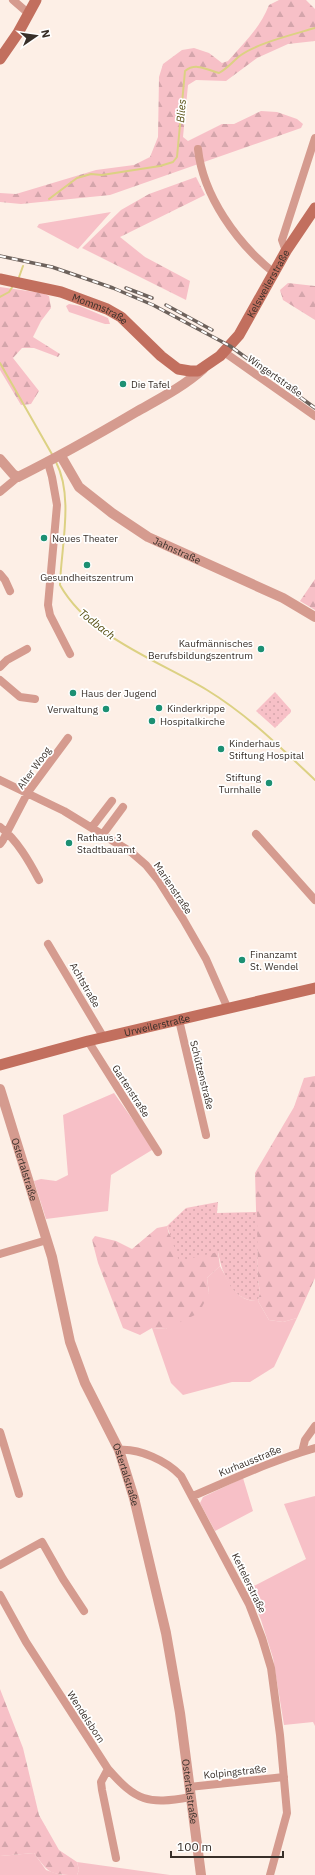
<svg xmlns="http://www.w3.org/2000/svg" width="315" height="1875" viewBox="0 0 315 1875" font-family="'IBM Plex Sans',sans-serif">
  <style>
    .grass { fill: #f7c0c7 }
    .forest { fill: url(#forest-firs) }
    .garden { fill: url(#garden-dots) }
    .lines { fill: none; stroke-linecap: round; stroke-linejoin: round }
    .stream { stroke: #dcd183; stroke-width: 2 }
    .minor { stroke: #d59b8f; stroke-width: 8 }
    .tertiary { stroke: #d59b8f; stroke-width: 10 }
    .secondary { stroke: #c26f5e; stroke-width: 11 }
    .rail-casing { stroke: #6d625c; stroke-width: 3.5 }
    .rail { stroke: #fff; stroke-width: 2; stroke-dasharray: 6; stroke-linecap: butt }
    .poi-dot { fill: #1c9073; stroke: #fff; stroke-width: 1.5 }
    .labels { text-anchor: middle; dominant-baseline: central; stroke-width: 3.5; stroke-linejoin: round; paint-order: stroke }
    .street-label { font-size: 10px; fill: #382f29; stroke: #fff }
    .poi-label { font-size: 10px; fill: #382f29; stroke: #fff; text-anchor: start }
    .water-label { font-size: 11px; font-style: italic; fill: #524b0d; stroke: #fff }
  </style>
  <defs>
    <pattern id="forest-firs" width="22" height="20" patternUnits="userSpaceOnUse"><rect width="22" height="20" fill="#f7c0c7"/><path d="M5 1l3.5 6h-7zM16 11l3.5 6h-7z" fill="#d4a5ab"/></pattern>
    <pattern id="garden-dots" width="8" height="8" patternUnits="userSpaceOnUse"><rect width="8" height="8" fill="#f7c0c7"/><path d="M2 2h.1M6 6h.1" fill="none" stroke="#d4a5ab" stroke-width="1.8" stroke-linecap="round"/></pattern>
  </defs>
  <rect width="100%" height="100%" fill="#fdefe6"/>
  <path class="grass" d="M111 212 78 249 37 227 39 224Z
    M69 304 80 306 108 318 110 324H105L69 312 66 306Z
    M114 1093 152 1147V1150L111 1175 108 1211 46 1219 34 1181 41 1179 56 1181 68 1175 63 1115Z
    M220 1266C229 1282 236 1302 258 1301L269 1320 283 1322 297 1318 274 1367 250 1382H232L183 1395 171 1383 152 1328 166 1329 209 1293 207 1278Z
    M243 1478 253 1511 215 1531 200 1503 203 1497Z
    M315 1496V1726L313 1722 284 1725 273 1658 261 1620 248 1589 306 1559 284 1504Z
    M34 1853 46 1870 61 1875H0V1856Z
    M77 1862 170 1875H77L79 1870Z"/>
  <path class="forest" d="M279 0H306L315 9V41L288 44 257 58 226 81 196 80 188 85 183 137 188 141 222 124H234L261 111 277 112 297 119 303 124 301 128 110 195 21 204 0 202V193L16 194 96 170 134 165 150 157 158 137 159 77 163 64 182 50 194 48 209 53 222 63 228 61C244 43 260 28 269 5Z
    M196 177 205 195 120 237 145 257 190 281 186 300 82 248 121 210 149 194Z
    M288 283 315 286V320L283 300 280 290Z
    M0 287 42 293 49 296 51 308 41 321 33 337 60 354 58 357 34 348H22L13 358 39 391 31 404 21 405 0 370Z
    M315 579V610L300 601Z
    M315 1076V1278L297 1318 283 1322 269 1320 258 1301 260 1292 258 1280 255 1173 294 1107 304 1078Z
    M167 1226 169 1234 218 1252 220 1266 207 1278 209 1293 199 1313 166 1329 152 1328 140 1335 123 1328 98 1263 92 1240 95 1236 116 1241 132 1249 157 1228Z
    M0 1689 23 1748 39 1815 59 1850 77 1862 79 1870 77 1875C51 1875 49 1874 34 1853L0 1856Z"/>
  <path class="garden" d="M275 692 291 710V712L275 728 256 711Z
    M218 1202 217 1213 257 1212 258 1280 260 1292 258 1301C232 1302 222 1273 218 1252L179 1261 167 1226 186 1208Z"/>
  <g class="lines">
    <path class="stream" d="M49 199 77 178 91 174 102 175 160 166 173 162 177 157 185 71C196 62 207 70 219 73 228 68 233 61 241 55 258 43 295 34 315 28
      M18 280 23 266
      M0 297 9 292 13 286
      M0 363 53 456
      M56 462C74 497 61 547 60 585 89 637 159 661 207 690 248 715 281 748 315 780"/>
    <path class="minor" d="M13 0 28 13
      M198 149C203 196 237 243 273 272
      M286 251 282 240 315 138
      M224 352 315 416
      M48 463 52 477 57 505 48 605 50 615 70 654
      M0 492 18 477
      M0 574 5 580 10 591
      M0 667 7 660 27 649
      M0 680 20 697 35 699
      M0 780 64 811 131 852 146 865 159 881 183 919 206 959 228 1009
      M0 827C17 840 29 861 39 880
      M92 827 112 801
      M103 834 123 807
      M256 834 315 900
      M0 844 3 840 28 792 68 738
      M48 944 104 1038
      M179 1020 206 1135
      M88 1041 158 1152
      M0 1254 47 1240
      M0 1432 19 1494
      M119 1450C139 1448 167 1461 181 1476L249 1604 262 1638 271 1668 280 1735 287 1813 270 1875
      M302 1452 305 1440 315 1426
      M193 1496C233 1479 273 1460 315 1448
      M0 1565 42 1542 63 1579 84 1611
      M0 1595 26 1642 108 1769C136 1801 148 1805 190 1797
      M108 1769 101 1782 102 1790 116 1858
      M189 1787 284 1777"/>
    <g class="tertiary">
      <path id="s1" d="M61 456 79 487 112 513 148 537 283 598 315 617"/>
      <path d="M0 459 13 474 18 477C58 457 97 435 136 412 159 399 183 387 203 369"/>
      <path id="s2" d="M0 1089 52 1257 70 1342 85 1383 119 1450 134 1498 166 1633 180 1713 201 1875"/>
    </g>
    <g class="secondary">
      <path d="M0 59 18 33 36 0"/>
      <path id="s3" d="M0 279 61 292 107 309 121 317 161 356 178 369 190 371H198L220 356 239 335 286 251 315 208"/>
      <path id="s4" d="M0 1065 88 1041 315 988"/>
    </g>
    <g class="rail-casing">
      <path id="rail" d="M0 256 52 267 113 288 153 305 230 346 315 408
        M126 288 152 298
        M166 305 212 330"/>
    </g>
    <use href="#rail" class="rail"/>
  </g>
  <g class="poi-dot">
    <circle cx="123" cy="384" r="4"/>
    <circle cx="44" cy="538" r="4"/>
    <circle cx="87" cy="565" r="4"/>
    <circle cx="261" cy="649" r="4"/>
    <circle cx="73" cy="693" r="4"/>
    <circle cx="159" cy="708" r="4"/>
    <circle cx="106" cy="709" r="4"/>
    <circle cx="152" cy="721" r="4"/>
    <circle cx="221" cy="749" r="4"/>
    <circle cx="269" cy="783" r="4"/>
    <circle cx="69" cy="843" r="4"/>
    <circle cx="242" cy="960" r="4"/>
  </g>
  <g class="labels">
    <g class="street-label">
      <text stroke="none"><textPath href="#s3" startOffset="339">Kelsweilerstraße</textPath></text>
      <text stroke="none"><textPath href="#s3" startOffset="105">Mommstraße</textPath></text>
      <text transform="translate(275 376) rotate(35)">Wingertstraße</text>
      <text stroke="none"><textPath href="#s1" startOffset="153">Jahnstraße</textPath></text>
      <text transform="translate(34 768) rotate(-54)">Alter Woog</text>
      <text transform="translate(173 888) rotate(56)">Marienstraße</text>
      <text transform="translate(85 985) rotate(60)">Achtstraße</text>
      <text stroke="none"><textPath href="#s4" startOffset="162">Urweilerstraße</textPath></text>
      <text transform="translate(202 1075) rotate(76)">Schützenstraße</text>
      <text transform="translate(131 1091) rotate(57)">Gartenstraße</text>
      <text stroke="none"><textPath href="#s2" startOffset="84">Ostertalstraße</textPath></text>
      <text transform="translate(250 1461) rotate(-22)">Kurhausstraße</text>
      <text stroke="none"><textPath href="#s2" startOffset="407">Ostertalstraße</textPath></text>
      <text transform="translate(249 1583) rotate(64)">Kettelerstraße</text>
      <text transform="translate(86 1717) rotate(57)">Wendelsborn</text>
      <text transform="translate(235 1772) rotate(-6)">Kolpingstraße</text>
      <text stroke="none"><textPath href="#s2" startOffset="731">Ostertalstraße</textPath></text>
    </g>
    <g class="poi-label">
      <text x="131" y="384">Die Tafel</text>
      <text x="52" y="538">Neues Theater</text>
      <text x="87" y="577" text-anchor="middle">Gesundheitszentrum</text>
      <text x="253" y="643" text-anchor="end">Kaufmännisches<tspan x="253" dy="12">Berufsbildungszentrum</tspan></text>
      <text x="81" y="693">Haus der Jugend</text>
      <text x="167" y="708">Kinderkrippe</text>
      <text x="98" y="709" text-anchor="end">Verwaltung</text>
      <text x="160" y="721">Hospitalkirche</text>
      <text x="229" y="743">Kinderhaus<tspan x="229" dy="12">Stiftung Hospital</tspan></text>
      <text x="261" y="777" text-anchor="end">Stiftung<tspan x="261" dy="12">Turnhalle</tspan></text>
      <text x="77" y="837">Rathaus 3<tspan x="77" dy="12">Stadtbauamt</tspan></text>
      <text x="250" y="954">Finanzamt<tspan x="250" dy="12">St. Wendel</tspan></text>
    </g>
    <g class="water-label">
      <text transform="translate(181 111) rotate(-85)">Blies</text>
      <text transform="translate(97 624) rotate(38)">Todbach</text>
    </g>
  </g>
  <g transform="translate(36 36) rotate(77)" stroke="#ffffff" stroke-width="3" paint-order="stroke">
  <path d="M0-3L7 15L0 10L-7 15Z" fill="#382f29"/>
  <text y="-6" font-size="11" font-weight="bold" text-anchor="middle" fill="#382f29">N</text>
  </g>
  <path d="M171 1851v6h112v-6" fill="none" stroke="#382f29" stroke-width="2"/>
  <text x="177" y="1851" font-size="12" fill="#382f29" stroke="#ffffff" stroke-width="3" paint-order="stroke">100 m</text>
</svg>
